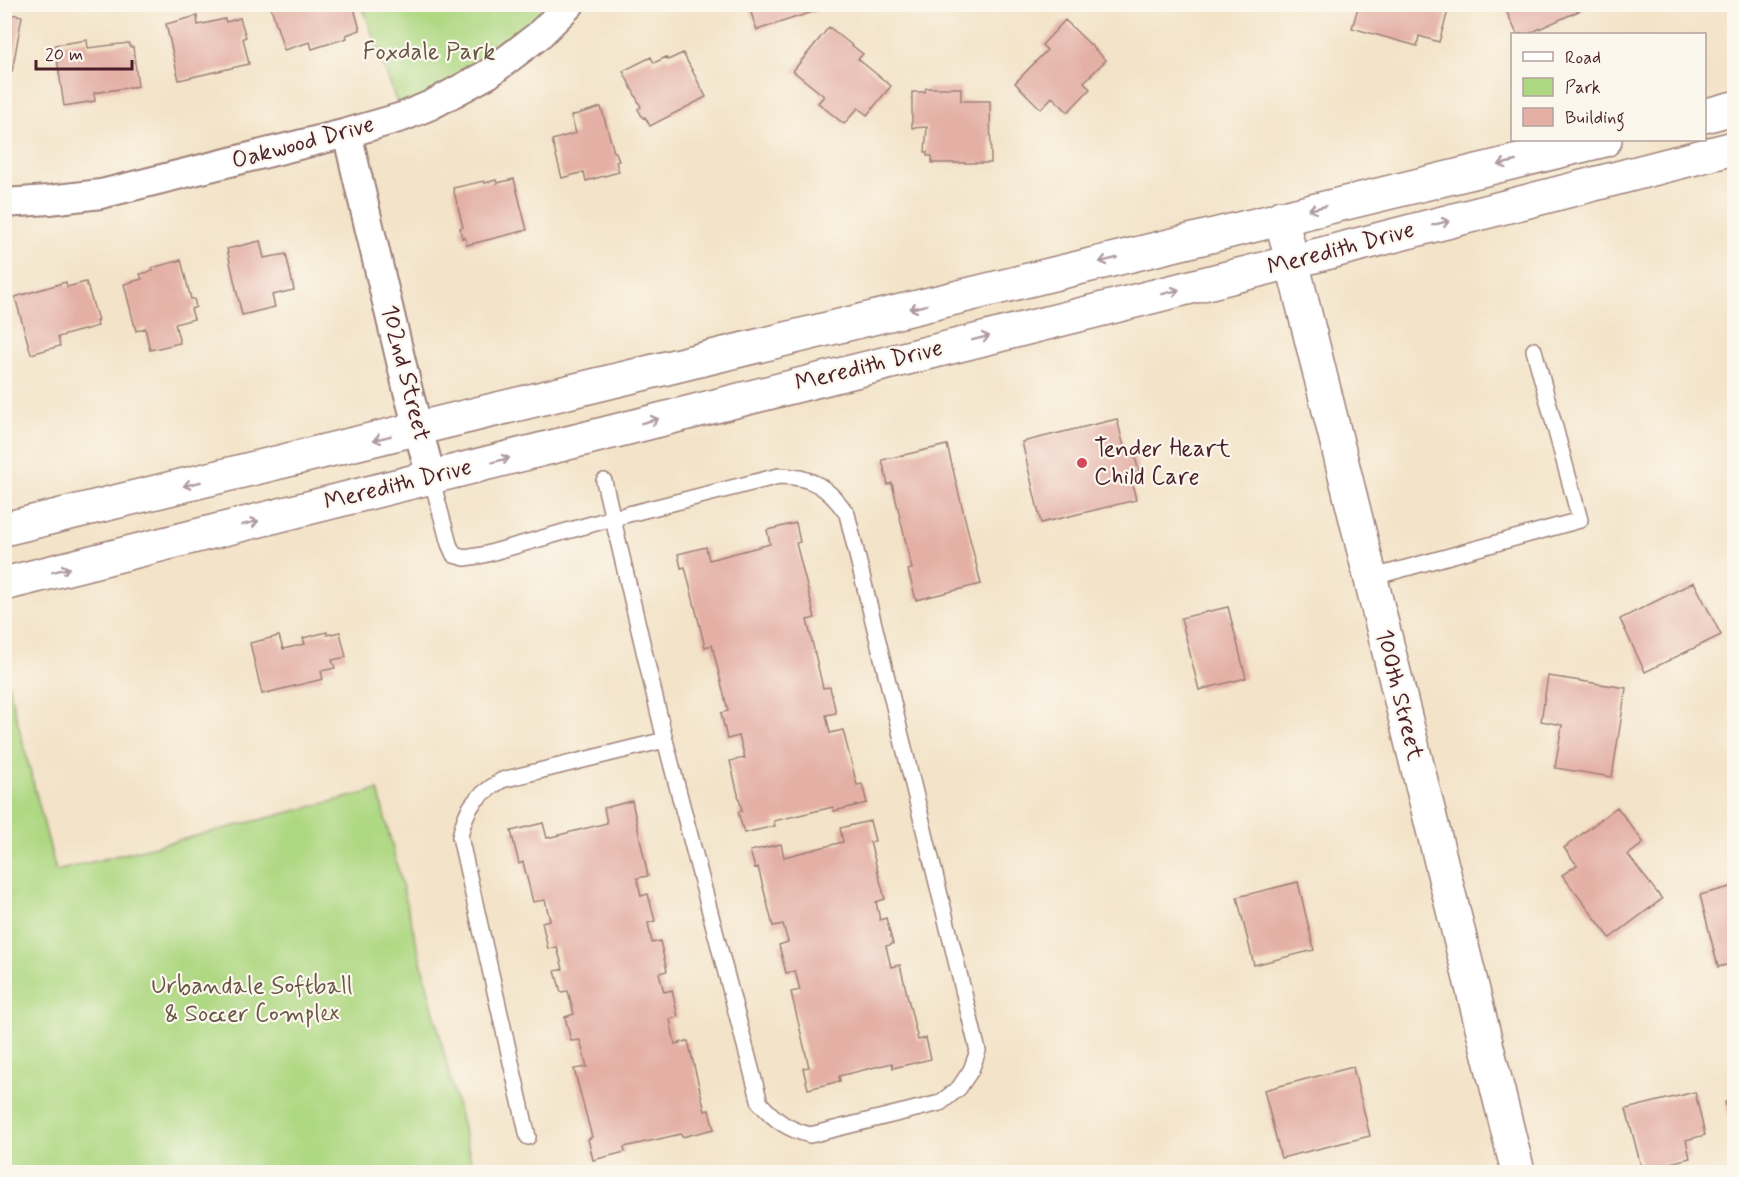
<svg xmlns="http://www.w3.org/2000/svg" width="1739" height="1177" viewBox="0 0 1739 1177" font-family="Mynerve,sans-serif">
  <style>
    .green { fill: #afd883; stroke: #7c7c57; stroke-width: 1.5 }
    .building { fill: #e4b0a6 }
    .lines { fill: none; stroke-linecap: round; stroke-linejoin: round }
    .service-casing { stroke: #9e817a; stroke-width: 18 }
    .minor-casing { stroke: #9e817a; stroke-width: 32 }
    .tertiary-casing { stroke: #9e817a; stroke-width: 36 }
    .secondary-casing { stroke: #9e817a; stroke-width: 36 }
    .service { stroke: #fff; stroke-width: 15 }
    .minor { stroke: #fff; stroke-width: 28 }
    .tertiary { stroke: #fff; stroke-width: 33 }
    .secondary { stroke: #fff; stroke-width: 33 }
    .oneway { stroke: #ae9aa0 }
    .poi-dot { fill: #d1495b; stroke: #fbf7ec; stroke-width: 2 }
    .labels { text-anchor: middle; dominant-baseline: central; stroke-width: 4.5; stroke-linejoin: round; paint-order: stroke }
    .park-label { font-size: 24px; fill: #685645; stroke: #fbf7ec }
    .street-label { font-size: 24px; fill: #4a1f2b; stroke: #fbf7ec }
    .poi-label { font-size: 24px; fill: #4a1f2b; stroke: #fbf7ec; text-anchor: start }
  </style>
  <rect width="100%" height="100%" fill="#fbf7ec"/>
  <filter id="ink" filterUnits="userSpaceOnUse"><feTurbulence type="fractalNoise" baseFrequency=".0167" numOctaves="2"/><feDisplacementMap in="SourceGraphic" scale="12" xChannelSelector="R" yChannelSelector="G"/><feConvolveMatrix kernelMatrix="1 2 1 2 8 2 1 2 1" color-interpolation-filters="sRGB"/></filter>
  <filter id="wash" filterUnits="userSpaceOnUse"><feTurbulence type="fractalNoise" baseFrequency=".008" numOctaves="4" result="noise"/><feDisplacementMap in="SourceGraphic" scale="24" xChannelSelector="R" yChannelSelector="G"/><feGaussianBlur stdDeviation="1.35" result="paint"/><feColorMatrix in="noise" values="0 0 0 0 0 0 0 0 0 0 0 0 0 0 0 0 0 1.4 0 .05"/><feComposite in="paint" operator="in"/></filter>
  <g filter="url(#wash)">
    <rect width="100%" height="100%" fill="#f3e3c8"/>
    <path class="green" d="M362 5H570L402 117Z
      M5 673 56 871 378 790 474 1172H5Z"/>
    <g id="blocks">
      <path class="building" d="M270 4H353L360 30 346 35 347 38 312 49 310 42 284 50Z
        M748 4H824L825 8 757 30Z
        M1088 4H1127V7L1088 8Z
        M1359 4H1450L1439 42 1419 36 1417 46 1352 28Z
        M1503 4H1581L1583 9 1528 34H1517Z
        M4 13 22 16 12 72 4 71Z
        M197 16 198 25 225 19 226 22 240 18 246 37 243 38 249 64 179 80 166 24Z
        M1065 20 1106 60 1084 82 1090 89 1068 112 1052 97 1041 109 1015 83 1047 50 1042 45Z
        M829 27 863 54 858 59 891 86 867 115 858 108 844 124 818 103 824 96 793 71Z
        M87 40 88 48 129 43 130 47H133L138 86 94 93 95 101 64 106 55 45Z
        M683 53 706 97 650 126 645 117 643 118 638 109 641 107 623 71 651 57 654 63 666 57 668 60Z
        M926 88H961V101H990L991 163H932V156H927V152H925L927 127 912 128V92H925Z
        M601 107 614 152H616L619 161 616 162 619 172 586 181 584 172 562 178 552 140 576 133 571 116Z
        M514 179 527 230 467 245 465 237 462 238 460 228 463 227 453 188 484 181 485 183 496 180 497 183Z
        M260 241 264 258 286 254 294 290 272 295 275 307 242 315 227 249Z
        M181 260 191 299H194L196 307 191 309 194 319 175 324 180 343 150 350 145 328 136 331 124 284 142 279 140 274 153 271 152 268Z
        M66 282 67 287 86 282 98 320 96 321 98 326 58 337 60 346 31 354 15 297Z
        M1117 419 1126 455 1134 453 1139 472 1130 474 1136 500 1041 523 1022 442Z
        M947 445 981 584 916 600 908 570 912 569 892 483 888 485 882 460Z
        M796 523 800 542 796 543 815 618 807 620 823 688 830 687 836 713 826 715 830 733 843 730 857 785 862 784 867 803 834 811 833 807 774 821 775 826 744 833 738 812 742 811 730 761 745 758 739 736 727 739 721 713 728 711 712 645 705 647 685 567 681 568 678 554 706 547 709 560 770 544 767 530Z
        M1694 582 1721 635 1645 672 1620 619Z
        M1228 607 1246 678 1199 690 1181 618Z
        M327 632V635L340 632 346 657 332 660 335 668 321 671 323 679 262 694 250 643 279 636 283 649 305 644 303 638Z
        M1548 676 1626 688 1612 777 1555 768 1562 725 1541 721Z
        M632 801 648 876 637 878 641 896 648 894 655 921 648 923 652 943 660 941 667 971 659 973 664 992 672 990 678 1017 670 1019 675 1044 688 1041 705 1111 709 1110 714 1129 682 1137 681 1134 624 1147 625 1152 593 1160 588 1139 592 1137 574 1069 587 1067 580 1040 571 1041 565 1017 574 1014 568 991 561 992 555 971 563 969 557 947 548 949 542 922 550 920 545 900 533 902 523 862 519 864 511 831 543 823 547 838 607 823 604 808Z
        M1617 807 1644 843 1628 855 1662 899 1610 938 1562 875 1577 865 1564 848Z
        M870 821 875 841 870 842 885 899 876 902 880 920 886 918 893 944 886 946 891 967 900 965 918 1040 926 1038 931 1059 893 1068 892 1063 839 1076 840 1081 808 1089 803 1068 809 1067 791 992 800 990 795 971 786 973 779 945 788 942 783 924 773 926 758 867 755 868 750 851 781 844 784 857 843 842 840 828Z
        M1298 882 1314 950 1254 965 1237 897Z
        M1734 886V963L1718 967 1700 895Z
        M1353 1067 1370 1136 1281 1158 1264 1090Z
        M1695 1092 1705 1135 1686 1140 1690 1158 1642 1170 1626 1109Z
        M1734 1100V1137L1725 1102Z"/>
    </g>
  </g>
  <g filter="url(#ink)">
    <use href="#blocks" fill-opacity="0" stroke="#9e817a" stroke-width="1.5"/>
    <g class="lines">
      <g class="service-casing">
        <path id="service" d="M431 477 449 544 454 555 465 558 483 555 613 518 779 476C812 476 829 488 847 514L978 1051 971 1070 959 1088 940 1103 810 1135C787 1129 776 1121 760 1103L665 740 604 481
          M1370 578 1580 520 1534 350
          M528 1137 460 837C466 806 475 797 502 780L665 740"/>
      </g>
      <g class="minor-casing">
        <path id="minor" d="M347 133 408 391 431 477
          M4 203 49 200 101 194 347 133 402 117 431 105 488 74 538 36 570 4"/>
      </g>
      <g class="tertiary-casing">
        <path id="tertiary" d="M1281 217 1518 1172"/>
      </g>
      <g class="secondary-casing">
        <path id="secondary" d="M1704 116 1734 108
          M4 529 1605 140
          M4 584 1291 262 1734 148"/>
      </g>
      <use href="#service" class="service"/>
      <use href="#minor" class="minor"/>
      <use href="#tertiary" class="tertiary"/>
      <use href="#secondary" class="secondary"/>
    </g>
    <defs><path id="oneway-shaft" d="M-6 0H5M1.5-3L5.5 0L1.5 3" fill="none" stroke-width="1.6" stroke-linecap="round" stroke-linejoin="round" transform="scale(1.5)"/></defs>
    <g class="oneway">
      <use href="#oneway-shaft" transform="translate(1507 163) rotate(167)"/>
      <use href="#oneway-shaft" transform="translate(1317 208) rotate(167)"/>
      <use href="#oneway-shaft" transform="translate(1441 223) rotate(-14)"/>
      <use href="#oneway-shaft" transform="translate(1108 260) rotate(166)"/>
      <use href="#oneway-shaft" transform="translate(1171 292) rotate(-14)"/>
      <use href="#oneway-shaft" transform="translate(918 307) rotate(166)"/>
      <use href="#oneway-shaft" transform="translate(981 338) rotate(-14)"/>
      <use href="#oneway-shaft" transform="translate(650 421) rotate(-14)"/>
      <use href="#oneway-shaft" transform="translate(382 438) rotate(166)"/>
      <use href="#oneway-shaft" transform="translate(501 460) rotate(-15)"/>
      <use href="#oneway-shaft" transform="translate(192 484) rotate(166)"/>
      <use href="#oneway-shaft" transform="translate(250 523) rotate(-14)"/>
      <use href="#oneway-shaft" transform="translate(61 570) rotate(-14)"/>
    </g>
  </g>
  <circle class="poi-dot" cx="1082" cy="463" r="6"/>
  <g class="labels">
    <g class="park-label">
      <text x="429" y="52">Foxdale Park</text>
      <text x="252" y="986">Urbandale Softball<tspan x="252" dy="28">&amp; Soccer Complex</tspan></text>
    </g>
    <g class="street-label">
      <text transform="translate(303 143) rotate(-15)">Oakwood Drive</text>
      <text transform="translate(1341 249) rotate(-15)">Meredith Drive</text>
      <text transform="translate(869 366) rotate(-14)">Meredith Drive</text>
      <text transform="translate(405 373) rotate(76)">102nd Street</text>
      <text transform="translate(398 485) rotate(-14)">Meredith Drive</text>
      <text transform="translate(1399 695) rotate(76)">100th Street</text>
    </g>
    <g class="poi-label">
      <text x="1094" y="449">Tender Heart<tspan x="1094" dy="28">Child Care</tspan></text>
    </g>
  </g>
  <rect width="1739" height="1177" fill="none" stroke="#fbf7ec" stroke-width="24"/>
  <rect x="1511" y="33" width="195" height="108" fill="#fbf7ec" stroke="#b4a19f" stroke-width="1.5"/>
  <rect x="1523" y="52" width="30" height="9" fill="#ffffff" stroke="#b4a19f" stroke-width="1.5"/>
  <text x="1565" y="63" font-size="18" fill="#4a1f2b">Road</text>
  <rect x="1523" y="78" width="30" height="18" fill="#afd883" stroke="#b4a19f" stroke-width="1.5"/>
  <text x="1565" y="93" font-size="18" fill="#4a1f2b">Park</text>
  <rect x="1523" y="108" width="30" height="18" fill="#e4b0a6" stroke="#b4a19f" stroke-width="1.5"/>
  <text x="1565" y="123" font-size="18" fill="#4a1f2b">Building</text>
  <path d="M36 60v9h96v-9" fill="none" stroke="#4a1f2b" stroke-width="3"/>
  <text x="45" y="60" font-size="18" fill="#4a1f2b" stroke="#fbf7ec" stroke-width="4.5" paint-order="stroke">20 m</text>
</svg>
